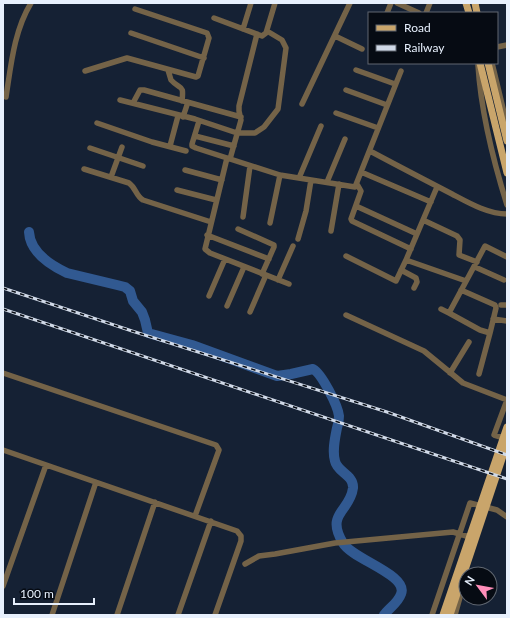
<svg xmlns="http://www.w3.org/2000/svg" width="510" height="618" viewBox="0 0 510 618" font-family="Lato,sans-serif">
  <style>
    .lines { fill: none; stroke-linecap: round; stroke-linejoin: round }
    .river { stroke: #315991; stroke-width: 10 }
    .minor { stroke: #746348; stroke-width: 5.5 }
    .major { stroke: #c9a56b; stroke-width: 7 }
    .rail-casing { stroke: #d0d9e7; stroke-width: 3 }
    .rail { stroke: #060b13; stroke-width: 1.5; stroke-dasharray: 4.5; stroke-linecap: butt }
  </style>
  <rect width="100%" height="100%" fill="#152134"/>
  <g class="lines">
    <path class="river" d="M29 232C30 252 50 265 67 273L117 285 125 287 130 291 133 301 142 312 145 320 148 333 192 345 277 376 291 374 313 369C322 374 338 406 339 416 339 420 338 425 337 428 335 438 332 451 335 461 337 472 354 475 353 488 350 512 325 513 343 543 352 559 409 575 401 594 398 603 389 608 384 615"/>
    <path class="minor" d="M397 3 419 13
      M387 13 391 3
      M426 13 430 3
      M214 18 262 36 266 33 275 3
      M243 29 251 3
      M131 33 204 58
      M335 36 362 49
      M497 47 507 45
      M492 63 507 125
      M478 65C481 113 493 160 507 205
      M168 70 171 80C181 91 184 83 182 101
      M356 70 395 84
      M85 71 127 58 196 77 198 76 209 38 207 33 135 9
      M346 90 387 105
      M6 97C11 65 14 31 31 3
      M120 100 195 119 237 133H255L264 127 278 109 286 48 282 40 267 31
      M133 103 140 90H144L241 117
      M302 104 350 3
      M336 113 378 128
      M183 117 188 102
      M199 121 192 144V146L196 148 280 175 355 187 401 71
      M97 123 152 142 186 151
      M195 136 234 146
      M170 146 178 116
      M90 148 143 166
      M370 151C398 166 425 180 452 194 469 203 488 214 507 214
      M227 158 205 249 210 253 289 284
      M230 159 241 120 239 111V106L257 34
      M84 169 129 183C136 188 136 196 143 200L211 222
      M185 170 222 180
      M361 172 431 202
      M111 177 122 147
      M299 178 321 126
      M327 182 345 139
      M357 184 361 191 351 219 352 221 411 249
      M177 190 216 200
      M356 206 417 234
      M243 217 250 166
      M423 220 457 236 460 240 459 255 477 262
      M270 223 280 175
      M238 229 274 245V247L262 274
      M331 231 339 184
      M207 235 269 259
      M298 239 306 211 311 180
      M346 256 396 281 406 260 466 281
      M406 260 437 187
      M475 267 504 280
      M401 270 416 278 417 282 414 288
      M278 280 293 246
      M209 296 225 259
      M501 305H507
      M227 306 244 267
      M441 309 449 313 485 246 507 257
      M250 312 266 275
      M449 313 480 330 490 333 496 308 495 305 461 290
      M346 315 424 351 463 383 507 400
      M493 319 507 321
      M3 373 216 445 219 450 195 516
      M450 373 469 342
      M479 374 490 333
      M507 400 494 435 507 439
      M3 450 237 531 241 536V541L215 615
      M245 564 259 556 275 554 335 543 453 532 473 538
      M3 586 46 465
      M52 615 96 482
      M117 615 155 502
      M178 615 211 521
      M432 615 470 503 497 510 507 517
      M455 615 464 583"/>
    <path class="major" d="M466 3 469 13
      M475 3 477 13
      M480 63 507 173
      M488 63 507 141
      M443 615 507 427
      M450 615 507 444"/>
    <g class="rail-casing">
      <path id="rail" d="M3 288 132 331 387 412 507 455
        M3 309 507 479"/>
    </g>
    <use href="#rail" class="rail"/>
  </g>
  <rect width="510" height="618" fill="none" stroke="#e7f0fd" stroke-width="8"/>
  <rect x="368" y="12" width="130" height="52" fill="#060b13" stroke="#606771"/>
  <rect x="376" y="25" width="20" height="6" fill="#c9a56b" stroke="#606771"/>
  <text x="404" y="32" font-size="12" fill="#e7f0fd">Road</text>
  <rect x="376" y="45" width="20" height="6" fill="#d0d9e7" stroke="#606771"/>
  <text x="404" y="52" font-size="12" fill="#e7f0fd">Railway</text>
  <g transform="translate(478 586) rotate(302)"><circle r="19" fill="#060b13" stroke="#606771"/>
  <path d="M0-3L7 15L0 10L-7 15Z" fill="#ff8eba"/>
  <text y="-6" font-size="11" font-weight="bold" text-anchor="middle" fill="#e7f0fd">N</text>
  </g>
  <path d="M14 598v6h80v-6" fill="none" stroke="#e7f0fd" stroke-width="2"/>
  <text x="20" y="598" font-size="12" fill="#e7f0fd" stroke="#060b13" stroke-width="3" paint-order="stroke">100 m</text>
</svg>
